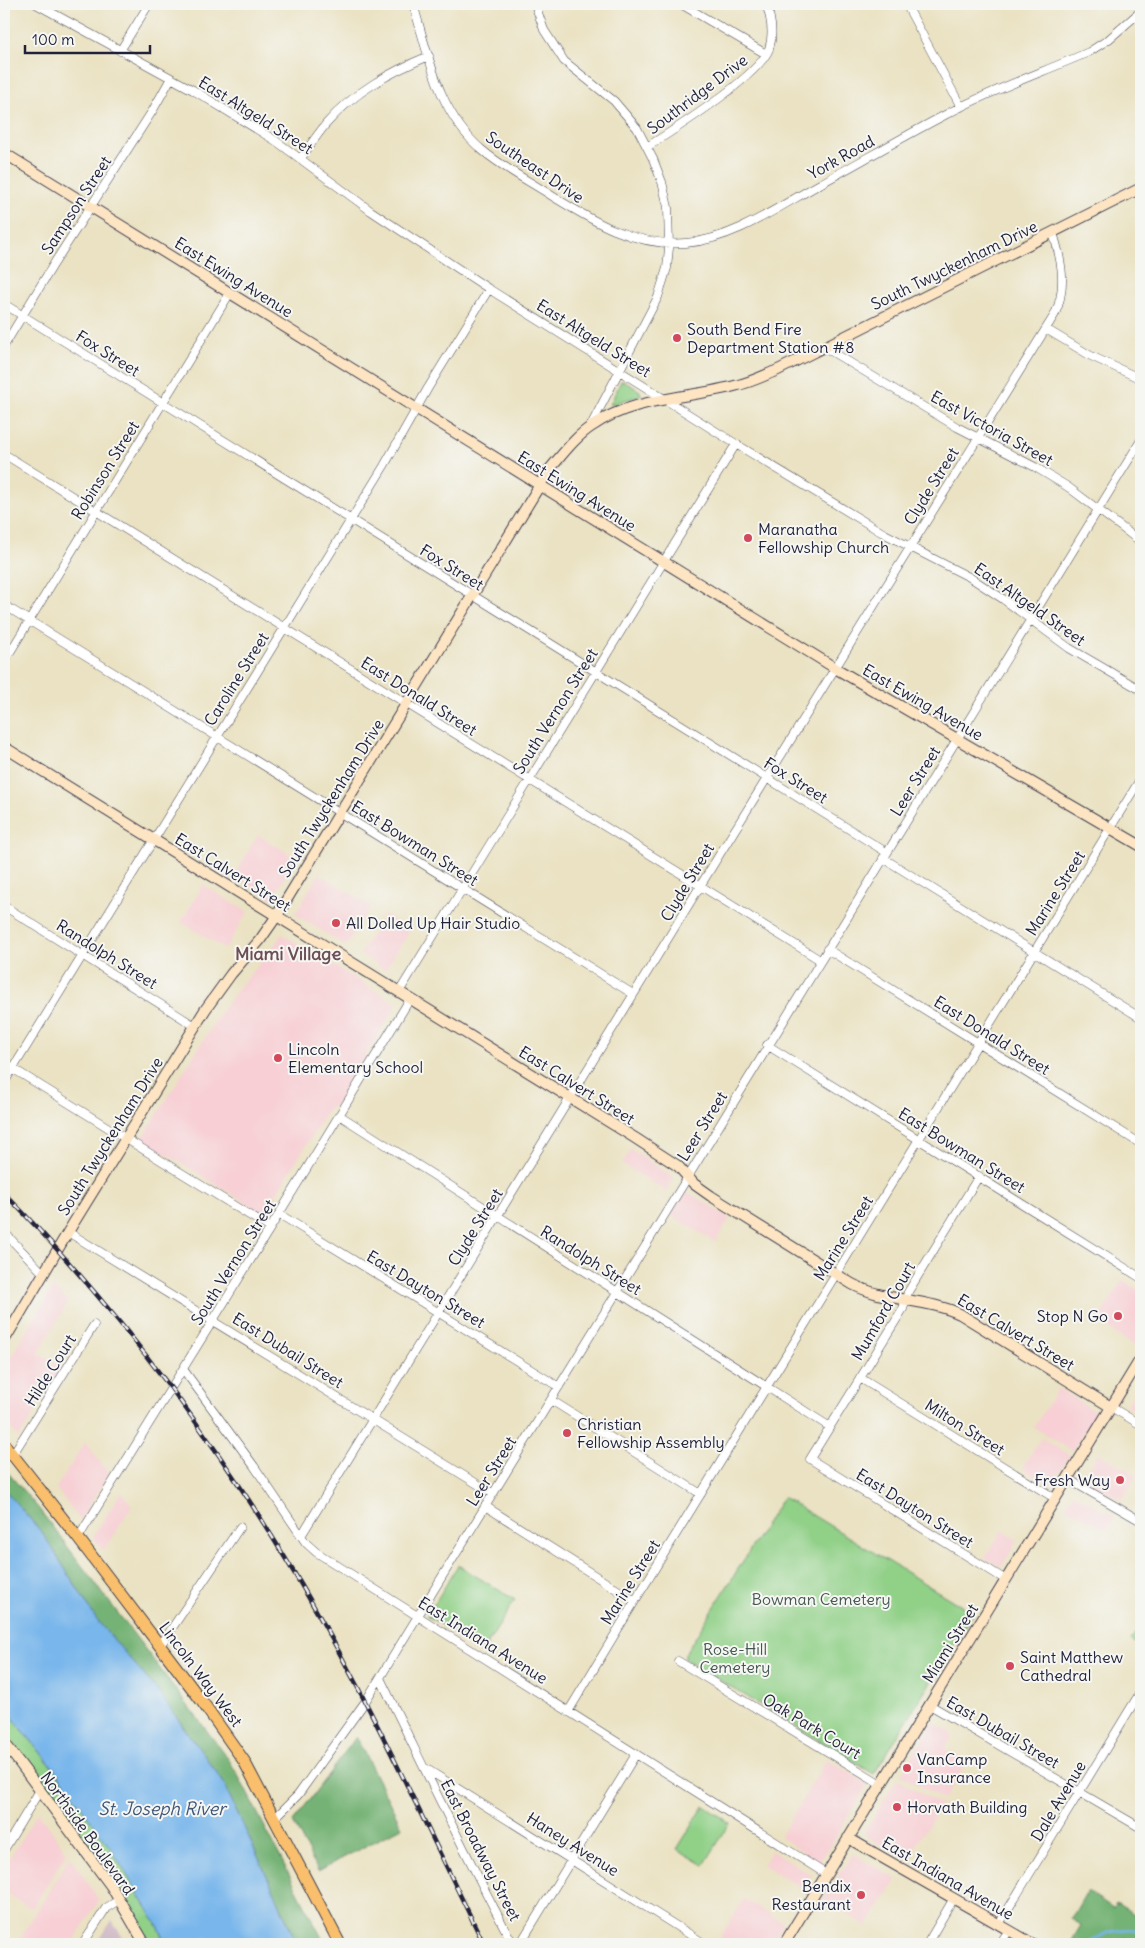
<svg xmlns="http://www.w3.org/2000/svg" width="1145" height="1948" viewBox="0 0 1145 1948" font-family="Delius,sans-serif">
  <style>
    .built { fill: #f7cfd4 }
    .industrial { fill: #d2bdc8 }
    .green { fill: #90d087; stroke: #597961 }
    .forest { fill: #74b274; stroke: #4b6a58 }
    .water { fill: #78b6eb; stroke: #4d6c93 }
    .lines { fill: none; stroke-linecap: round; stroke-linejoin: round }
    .stream { stroke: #78b6eb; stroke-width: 2.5 }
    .street-casing { stroke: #403f4f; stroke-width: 9 }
    .secondary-casing { stroke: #403f4f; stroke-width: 12 }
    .primary-casing { stroke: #403f4f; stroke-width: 13 }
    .street { stroke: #fff; stroke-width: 8 }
    .secondary { stroke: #fde5c4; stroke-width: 10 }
    .primary { stroke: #f9bf6c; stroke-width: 11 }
    .rail-casing { stroke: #22223b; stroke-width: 4.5 }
    .rail { stroke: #f6f6f2; stroke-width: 2.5; stroke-dasharray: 8; stroke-linecap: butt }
    .poi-dot { fill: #d1495b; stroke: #f6f6f2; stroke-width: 2 }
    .labels { text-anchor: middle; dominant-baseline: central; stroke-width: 4; stroke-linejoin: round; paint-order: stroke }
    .street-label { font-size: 16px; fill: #22223b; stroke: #f6f6f2 }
    .poi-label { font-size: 16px; fill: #22223b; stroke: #f6f6f2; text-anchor: start }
    .park-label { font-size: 16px; fill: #435652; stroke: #f6f6f2 }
    .neighbourhood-label { font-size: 18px; font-weight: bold; fill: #6c5057; stroke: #f6f6f2 }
    .water-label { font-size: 18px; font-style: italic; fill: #405679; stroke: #f6f6f2 }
  </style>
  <rect width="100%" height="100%" fill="#f6f6f2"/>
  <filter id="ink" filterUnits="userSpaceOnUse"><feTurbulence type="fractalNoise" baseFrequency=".02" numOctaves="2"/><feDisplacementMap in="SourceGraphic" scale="10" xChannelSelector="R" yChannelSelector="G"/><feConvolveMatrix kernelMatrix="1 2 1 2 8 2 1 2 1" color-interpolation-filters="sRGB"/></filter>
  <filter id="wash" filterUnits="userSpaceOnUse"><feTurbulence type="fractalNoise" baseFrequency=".0096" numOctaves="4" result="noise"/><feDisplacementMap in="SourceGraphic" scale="20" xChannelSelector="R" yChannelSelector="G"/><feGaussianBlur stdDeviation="1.12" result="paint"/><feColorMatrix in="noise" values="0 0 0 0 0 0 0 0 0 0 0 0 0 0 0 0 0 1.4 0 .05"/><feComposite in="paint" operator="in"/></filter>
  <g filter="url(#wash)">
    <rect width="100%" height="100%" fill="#eae2c2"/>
    <path class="built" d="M258 835 296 858 272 899 234 876Z
      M319 874 371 906 346 946 295 914Z
      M203 885 248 912 225 949 181 922Z
      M384 914 410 930 385 970 360 954Z
      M282 934 397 1004 336 1104 327 1111 268 1207 266 1215 142 1139 221 1012 240 986 271 951Z
      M631 1149 674 1178 666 1191 622 1164Z
      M686 1191 730 1218 715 1242 671 1215Z
      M1123 1280 1141 1292V1339L1137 1347 1097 1322Z
      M53 1287 68 1302 38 1353 62 1368 19 1438 4 1420V1368Z
      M1058 1388 1096 1412 1072 1451 1034 1427Z
      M1136 1391 1141 1394V1414L1127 1405Z
      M1041 1438 1070 1455 1051 1486 1022 1468Z
      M85 1443 109 1473 80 1520 56 1488Z
      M1098 1453 1137 1475 1122 1500 1083 1478Z
      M121 1492 132 1506 103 1551 93 1537Z
      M1073 1493 1116 1517 1107 1531 1065 1506Z
      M1002 1530 1018 1540 1001 1567 985 1558Z
      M933 1722 953 1734 945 1749 967 1762 944 1800 901 1775Z
      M827 1759 868 1784 820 1862 780 1837Z
      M897 1779 941 1805 907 1860 865 1836V1831Z
      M38 1812 67 1852 32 1909 4 1891V1867Z
      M772 1850 812 1875 803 1889 763 1865Z
      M853 1854 897 1879 867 1926 823 1899Z
      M70 1856 99 1900 72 1944H22L18 1942Z
      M744 1899 784 1923 772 1944H722L718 1941Z"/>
    <path class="industrial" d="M112 1920 126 1944H97Z"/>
    <path class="green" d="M621 381H624L640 391 641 395 610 405Z
      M783 1497 973 1613 874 1774 685 1659V1654Z
      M458 1565 515 1600 483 1651 427 1616Z
      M1139 1627 1141 1629V1646L1131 1640Z
      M4 1707C64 1781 125 1858 167 1944H151L119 1884 4 1731Z
      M704 1806 730 1823 704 1865 677 1849Z"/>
    <path class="forest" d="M4 1468 39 1509 229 1760 240 1779 325 1944H297L274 1891 222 1780 156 1689 96 1619 44 1535 4 1489Z
      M356 1737 402 1827 318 1871 293 1822Z
      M1087 1891 1113 1908 1116 1903 1141 1918V1944H1137L1125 1938 1121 1944H1070L1081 1925 1071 1919Z"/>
    <path class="water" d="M4 1489 44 1535 96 1619 156 1689 222 1780 274 1891 297 1944H167L158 1926 111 1849 59 1775 4 1707Z"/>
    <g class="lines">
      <path class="stream" d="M1087 1944C1102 1934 1122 1926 1141 1931"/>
    </g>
  </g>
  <g filter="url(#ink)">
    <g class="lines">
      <g class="street-casing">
        <path id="street" d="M36 4 193 90 276 141 371 211 489 289 736 444 883 533 971 578 1003 599 1069 648 1141 690
          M413 4C429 56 438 113 482 150 502 167 527 180 549 194 591 220 634 247 686 243 734 239 778 207 820 184 862 161 903 137 945 115 991 90 1041 73 1089 52L1109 39 1141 11
          M535 4 544 30 564 61 614 101 637 128 653 159 662 182 668 207 669 248 667 268 658 297 590 427
          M681 4 766 54
          M906 4 961 107
          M120 51 149 4
          M647 147C674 130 759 76 769 49 774 34 771 18 766 4
          M301 158C309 147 317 135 326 124 354 92 390 72 429 56
          M4 304 886 852
          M1046 329 1091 356 1141 379
          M4 346 55 262 153 110 171 78
          M824 347 957 427 1035 467 1068 487 1141 542
          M4 454 820 960
          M4 605 633 994
          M4 662 230 293
          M883 858 1141 1018
          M4 906 195 1026
          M827 949 1141 1144
          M399 992 736 444
          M767 1045 1141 1278
          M4 1063 270 1228
          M4 1083 384 466 428 388 489 289
          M339 1115 830 1427
          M979 1176 908 1292 903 1309 810 1459 1006 1580
          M279 1214 559 1387
          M4 1232 44 1274
          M68 1232 492 1493
          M183 1369 254 1466 306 1543 316 1552 826 1874
          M860 1378 1056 1499
          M551 1400 701 1494
          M1111 1407 1141 1425
          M13 1454 94 1325
          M1068 1479 1141 1521
          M485 1506 635 1601
          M301 1536 718 857 1055 314C1067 287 1062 261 1053 233
          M78 1538 279 1214 410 999
          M160 1646 240 1527
          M678 1661 881 1784
          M380 1678C424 1767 466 1857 513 1944
          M930 1705 1141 1828
          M568 1712 635 1601 1141 778
          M425 1768 705 1944
          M275 1818 298 1795 365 1702 1141 440
          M4 1850 40 1790
          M999 1924 1141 1691
          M83 1944 106 1908 119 1900
          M520 1944 636 1754
          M927 1944 954 1898
          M1000 1944 1009 1930"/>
      </g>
      <g class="secondary-casing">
        <path id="secondary" d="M4 153 835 668 1141 846
          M4 747 635 1138 678 1166 694 1184 711 1196 852 1284C886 1302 925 1298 960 1314L1111 1407
          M4 1341 68 1232 205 1010 231 974 260 940 276 917 549 470C562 455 575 437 592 426 636 396 689 399 738 385 752 382 765 375 778 370L1141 188
          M4 1742 111 1886 145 1944
          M848 1838 1033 1944
          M784 1944 1141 1358"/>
      </g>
      <g class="primary-casing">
        <path id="primary" d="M4 1444 78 1538 201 1700 244 1761 340 1944"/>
      </g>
      <use href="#street" class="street"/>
      <use href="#secondary" class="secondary"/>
      <use href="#primary" class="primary"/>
      <g class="rail-casing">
        <path id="rail" d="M4 1193C111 1302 205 1426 284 1556 360 1680 420 1814 484 1944"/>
      </g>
      <use href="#rail" class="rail"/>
    </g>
  </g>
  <g class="poi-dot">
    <circle cx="677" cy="338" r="5"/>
    <circle cx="748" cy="538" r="5"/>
    <circle cx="336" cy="923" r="5"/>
    <circle cx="278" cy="1058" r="5"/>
    <circle cx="1118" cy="1316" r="5"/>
    <circle cx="567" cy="1433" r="5"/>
    <circle cx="1120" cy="1480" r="5"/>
    <circle cx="1010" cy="1666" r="5"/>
    <circle cx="907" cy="1768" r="5"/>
    <circle cx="897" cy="1807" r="5"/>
    <circle cx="861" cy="1895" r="5"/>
  </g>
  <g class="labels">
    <g class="street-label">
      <text transform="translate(697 94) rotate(-37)">Southridge Drive</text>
      <text transform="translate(256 115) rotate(32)">East Altgeld Street</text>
      <text transform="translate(841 157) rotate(-29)">York Road</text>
      <text transform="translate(535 167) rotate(34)">Southeast Drive</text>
      <text transform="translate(76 205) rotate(-57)">Sampson Street</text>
      <text transform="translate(954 265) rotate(-26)">South Twyckenham Drive</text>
      <text transform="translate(234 277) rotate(32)">East Ewing Avenue</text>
      <text transform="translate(594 338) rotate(32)">East Altgeld Street</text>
      <text transform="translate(108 353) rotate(32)">Fox Street</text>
      <text transform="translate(992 428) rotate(29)">East Victoria Street</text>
      <text transform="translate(105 470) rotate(-58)">Robinson Street</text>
      <text transform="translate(931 486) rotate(-58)">Clyde Street</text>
      <text transform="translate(577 491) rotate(32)">East Ewing Avenue</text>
      <text transform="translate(452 567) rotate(32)">Fox Street</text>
      <text transform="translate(1030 604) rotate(35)">East Altgeld Street</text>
      <text transform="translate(236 679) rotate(-58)">Caroline Street</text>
      <text transform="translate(419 696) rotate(32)">East Donald Street</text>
      <text transform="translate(923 702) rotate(30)">East Ewing Avenue</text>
      <text transform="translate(555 711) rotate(-58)">South Vernon Street</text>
      <text transform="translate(796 780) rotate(32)">Fox Street</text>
      <text transform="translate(915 781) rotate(-58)">Leer Street</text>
      <text transform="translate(331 798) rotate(-58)">South Twyckenham Drive</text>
      <text transform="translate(415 843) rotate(32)">East Bowman Street</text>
      <text transform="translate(233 872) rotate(32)">East Calvert Street</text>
      <text transform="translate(687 882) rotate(-59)">Clyde Street</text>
      <text transform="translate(1055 893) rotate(-58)">Marine Street</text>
      <text transform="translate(107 954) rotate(32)">Randolph Street</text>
      <text transform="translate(992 1035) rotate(32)">East Donald Street</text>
      <text transform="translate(577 1085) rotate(32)">East Calvert Street</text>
      <text transform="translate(702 1126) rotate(-58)">Leer Street</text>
      <text transform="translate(110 1136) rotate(-58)">South Twyckenham Drive</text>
      <text transform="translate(962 1150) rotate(32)">East Bowman Street</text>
      <text transform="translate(475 1227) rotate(-58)">Clyde Street</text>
      <text transform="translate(843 1238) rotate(-58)">Marine Street</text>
      <text transform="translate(591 1260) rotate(32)">Randolph Street</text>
      <text transform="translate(233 1262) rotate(-58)">South Vernon Street</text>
      <text transform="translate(426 1289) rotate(31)">East Dayton Street</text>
      <text transform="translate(883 1311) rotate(-60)">Mumford Court</text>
      <text transform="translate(1016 1332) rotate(31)">East Calvert Street</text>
      <text transform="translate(288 1350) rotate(32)">East Dubail Street</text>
      <text transform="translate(50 1370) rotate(-58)">Hilde Court</text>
      <text transform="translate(965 1427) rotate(32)">Milton Street</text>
      <text transform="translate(491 1471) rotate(-58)">Leer Street</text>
      <text transform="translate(915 1508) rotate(32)">East Dayton Street</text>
      <text transform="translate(630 1582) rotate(-58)">Marine Street</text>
      <text transform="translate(483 1640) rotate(32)">East Indiana Avenue</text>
      <text transform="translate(950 1643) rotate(-58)">Miami Street</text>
      <text transform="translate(201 1674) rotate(53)">Lincoln Way West</text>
      <text transform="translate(812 1726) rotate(31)">Oak Park Court</text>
      <text transform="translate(1003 1732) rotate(30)">East Dubail Street</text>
      <text transform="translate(1058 1801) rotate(-59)">Dale Avenue</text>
      <text transform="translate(88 1833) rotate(54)">Northside Boulevard</text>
      <text transform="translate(573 1844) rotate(32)">Haney Avenue</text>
      <text transform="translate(481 1850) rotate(63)">East Broadway Street</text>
      <text transform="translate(948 1878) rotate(30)">East Indiana Avenue</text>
    </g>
    <g class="poi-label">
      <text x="687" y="329">South Bend Fire<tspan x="687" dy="18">Department Station #8</tspan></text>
      <text x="758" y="529">Maranatha<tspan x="758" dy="18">Fellowship Church</tspan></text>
      <text x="346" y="923">All Dolled Up Hair Studio</text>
      <text x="288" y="1049">Lincoln<tspan x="288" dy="18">Elementary School</tspan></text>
      <text x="1108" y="1316" text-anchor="end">Stop N Go</text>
      <text x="577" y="1424">Christian<tspan x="577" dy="18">Fellowship Assembly</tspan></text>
      <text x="1110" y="1480" text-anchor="end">Fresh Way</text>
      <text x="1020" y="1657">Saint Matthew<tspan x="1020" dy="18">Cathedral</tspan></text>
      <text x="917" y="1759">VanCamp<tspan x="917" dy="18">Insurance</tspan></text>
      <text x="907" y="1807">Horvath Building</text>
      <text x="851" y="1886" text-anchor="end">Bendix<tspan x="851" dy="18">Restaurant</tspan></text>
    </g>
    <g class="park-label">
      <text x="821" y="1599">Bowman Cemetery</text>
      <text x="735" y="1649">Rose-Hill<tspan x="735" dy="18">Cemetery</tspan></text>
    </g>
    <g class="neighbourhood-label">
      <text x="288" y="953">Miami Village</text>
    </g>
    <g class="water-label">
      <text x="162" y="1808">St. Joseph River</text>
    </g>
  </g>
  <rect width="1145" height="1948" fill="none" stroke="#f6f6f2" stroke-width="20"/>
  <path d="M25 45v8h125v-8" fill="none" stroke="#22223b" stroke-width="2.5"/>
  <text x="32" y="45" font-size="15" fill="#22223b" stroke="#f6f6f2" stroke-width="4" paint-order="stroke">100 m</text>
</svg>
